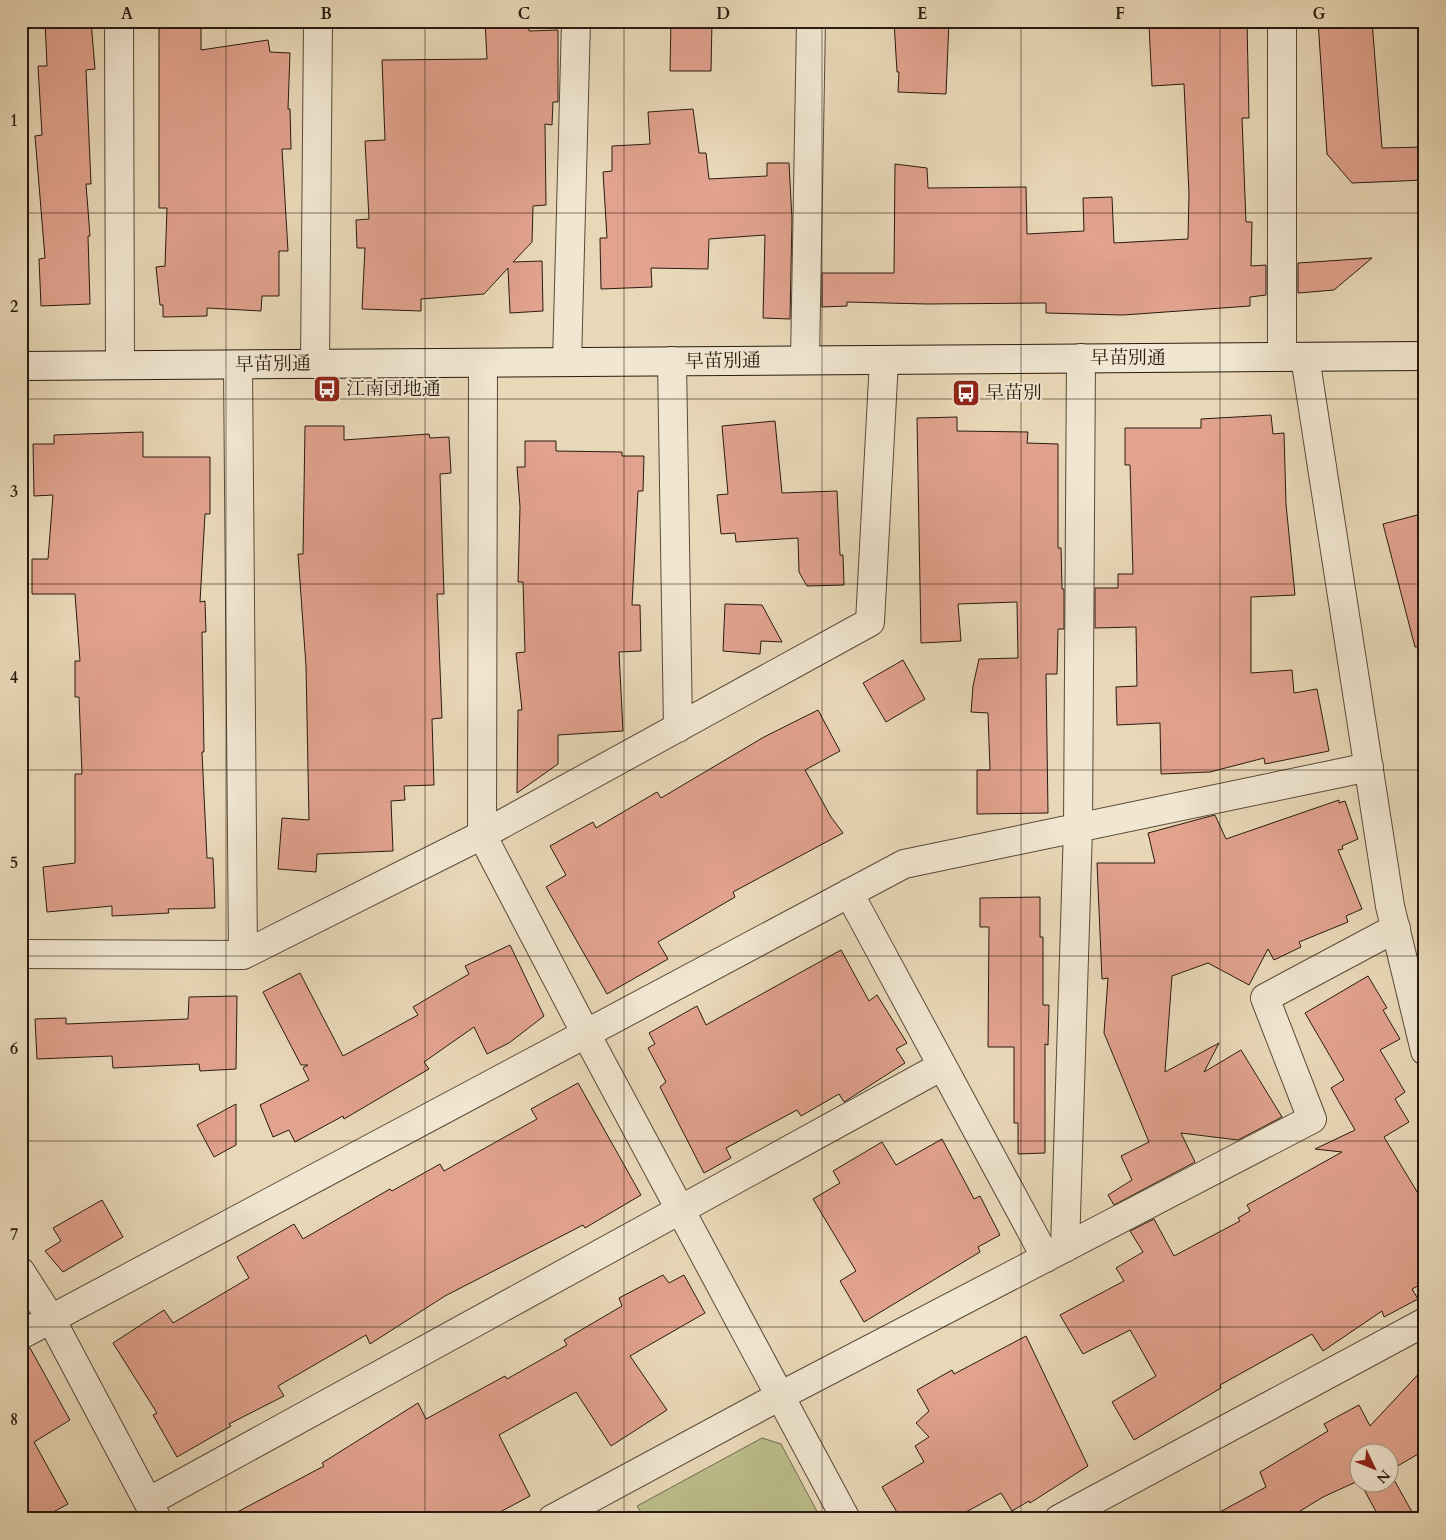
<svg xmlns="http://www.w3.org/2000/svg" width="1446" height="1540" viewBox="0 0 1446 1540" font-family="Cardo,'Noto Serif JP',serif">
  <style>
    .green { fill: #bbbd8b; stroke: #726c4d }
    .building { fill: #e1a28e; stroke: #291b0f }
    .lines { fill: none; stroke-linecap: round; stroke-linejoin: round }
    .street-casing { stroke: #594a39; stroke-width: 30 }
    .secondary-casing { stroke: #291b0f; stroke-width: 30 }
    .street { stroke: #f1e6d1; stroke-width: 28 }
    .secondary { stroke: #f1e6d1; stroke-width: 28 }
    .grid { fill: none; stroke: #291b0f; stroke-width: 1; stroke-opacity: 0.55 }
    .labels { text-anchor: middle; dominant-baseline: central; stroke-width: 4; stroke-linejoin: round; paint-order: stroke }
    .street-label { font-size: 19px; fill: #291b0f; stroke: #f1e6d1 }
    .poi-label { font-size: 19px; fill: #291b0f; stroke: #f1e6d1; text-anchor: start }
    .neatline { fill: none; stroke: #291b0f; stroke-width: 2 }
    .grid-label { font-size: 16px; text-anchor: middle; font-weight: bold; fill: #291b0f }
  </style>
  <rect width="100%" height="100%" fill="#e9d8b8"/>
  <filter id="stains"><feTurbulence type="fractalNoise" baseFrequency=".004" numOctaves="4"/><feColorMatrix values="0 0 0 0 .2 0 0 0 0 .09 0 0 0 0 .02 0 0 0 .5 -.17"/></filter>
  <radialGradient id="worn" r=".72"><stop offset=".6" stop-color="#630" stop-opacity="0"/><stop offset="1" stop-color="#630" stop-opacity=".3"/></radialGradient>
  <path class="green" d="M762 1438 781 1444 821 1519H645L637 1506Z"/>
  <path class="building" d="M45 21H91L95 69 86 70 91 184H86L90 236H88L90 304 41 306 39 259 45 258 35 136 42 135 38 66H47Z
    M485 21H529V31L558 30V102H553L552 125 545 124 546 205 533 206 532 242 513 262 542 261 543 311 510 313 508 268 484 294 421 299V311L362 309 365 248H357L356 220 369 219 365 141 385 140 382 60 487 59Z
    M671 21H712L711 71H670Z
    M894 21H949L946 94 898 92 899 72H897Z
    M1213 21H1247L1249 118H1242L1246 222H1252L1251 266 1266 265V295L1250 297V306L1123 315 1046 313V303L927 304 847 302V306L822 307V273H894L895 164 927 168 928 188 1026 187 1027 234 1084 231 1083 198 1112 197 1114 243 1188 239 1189 194 1184 84 1152 86 1149 25Z
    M1318 21H1372L1382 148 1425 147V180L1352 183 1327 154Z
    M201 22V50L268 40 270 52 290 53 288 109H290L291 149H282L288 251H279V296H262L261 311 207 308V316L163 317V305H160L156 267 165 266 167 208H159V23Z
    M693 109 699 153H706L709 179 767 176V163H789L792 219 790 319 763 318 765 235 709 239 708 269 651 268 652 287 601 289 600 238H607L603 172 612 171V146L650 144 648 112Z
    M1372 258 1334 290 1298 293V263Z
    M1271 415 1273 434 1284 433 1286 504 1295 595 1251 597V673L1292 670 1294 693 1317 689 1329 751 1265 764 1264 758 1210 772 1161 774 1160 723 1117 725 1116 687 1137 686 1136 627 1095 628V588H1118V574H1133L1130 465H1125V428H1201V419Z
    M957 417V431L1028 432 1027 443 1058 444V548H1061L1062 589H1064V629H1058L1057 674H1046L1048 813 977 814V770H990L988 713 971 712 973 686 979 659 1018 658 1017 602 958 604 961 641 921 643 917 418Z
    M775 421 782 493 837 491 840 555H843L844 585 807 586 799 572 798 538 736 542 735 533 721 534 717 495 728 494 722 426Z
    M305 426H344V440L429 434 430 438 449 437 451 473 440 474 444 594H437L442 718 432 719 434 785 404 786 405 800 391 801 393 851 317 854 316 872 278 869 282 818 309 820 306 666 298 554H303Z
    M143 432V457H210V514H205L200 602 205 601 206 632H202L204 752H202L207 858H213L215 908 168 909 169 913 112 916V906L47 912 43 867 75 863V774H82L79 697H75V661H80L75 594H32V559H48L53 495 34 496 33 444H54V435Z
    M525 441H556V451L622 452V456H644L643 491H638L632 605H640L641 651 619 652 623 731 558 735V764L517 793 518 710H522L516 653 525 652 523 582H518L520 507 517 467H525Z
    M1425 513V646L1415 647 1383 524Z
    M725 604 762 605 782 642 761 641 760 654 723 651Z
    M903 660 925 699 886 722 863 683Z
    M818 710 840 751 805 770 831 817 843 833 733 892 735 897 658 942 668 959 607 994 546 887 566 875 550 846 593 822 596 828 657 792 661 798 764 737Z
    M1339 800V803L1345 801 1358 839 1342 846 1343 849 1338 850 1362 909 1346 916 1348 922 1299 942 1301 947 1274 960 1268 949 1249 985 1208 963 1172 976 1165 1072 1219 1043 1204 1072 1241 1050 1282 1117 1238 1140 1181 1133 1195 1162 1114 1205 1108 1195 1132 1180 1121 1156 1149 1142 1104 1033 1108 978 1102 979 1097 863H1155L1148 833 1207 817 1215 815 1226 839Z
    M1040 897V937H1043V1005H1049L1048 1045 1045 1044V1153L1018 1154V1123H1014V1047H988L989 927H980V898Z
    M510 945 544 1016 509 1043 487 1054 474 1027 424 1062 429 1069 344 1119 343 1116 295 1142 289 1130 273 1137 260 1105 309 1080 303 1068 308 1065H301L263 992 300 973 343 1056 418 1015 413 1007 469 974 465 966Z
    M841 950 869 1001 877 995 907 1043 896 1049 905 1063 844 1102 839 1094 801 1116 797 1110 726 1148 731 1158 704 1173 660 1087 666 1082 648 1048 655 1044 649 1033 697 1006 706 1025Z
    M1368 976 1387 1008 1383 1010 1400 1039 1380 1050 1405 1092 1395 1099 1409 1122 1384 1137 1425 1205V1282L1412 1289 1418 1299 1384 1317 1382 1311 1323 1351 1312 1334 1220 1385 1221 1388 1134 1440 1112 1402 1156 1376 1130 1330 1083 1354 1060 1315 1124 1281 1116 1268 1143 1252 1130 1231 1154 1219 1174 1256 1240 1221 1238 1218 1250 1211 1247 1205 1342 1152 1315 1149 1355 1130 1331 1088 1344 1080 1305 1013Z
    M237 996 236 1069 200 1071 199 1064 113 1068 112 1056 37 1059 35 1019 66 1018V1024L188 1019 189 997Z
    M578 1083 641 1195 585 1228 583 1225 445 1296 370 1344 366 1335 278 1386 284 1396 229 1424 231 1426 177 1457 153 1415 157 1413 113 1343 164 1310 173 1323 249 1278 237 1257 294 1224 303 1239 390 1189 392 1191 440 1164 444 1171 537 1119 531 1109Z
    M236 1104V1145L214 1157 197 1125Z
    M942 1139 974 1199 980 1196 1000 1235 978 1247 980 1252 864 1322 840 1281 856 1271 813 1199 840 1183 833 1171 882 1142 896 1165Z
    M102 1200 123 1237 63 1272 45 1251 61 1241 53 1228Z
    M663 1275 669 1283 684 1275 705 1313 630 1356 667 1410 611 1446 576 1392 499 1435 530 1496 487 1519H224L324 1466 322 1463 418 1403 426 1419 505 1376 507 1379 567 1345 564 1340 622 1306 619 1298Z
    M1026 1336 1088 1466 1030 1503 1029 1501 1012 1511 1001 1493 953 1519H901L882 1487 924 1462 915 1446 929 1437 916 1423 929 1411 917 1390 952 1370 954 1374Z
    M30 1348 70 1420 34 1442 68 1504 40 1519H21V1350Z
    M1425 1367V1450L1389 1471 1416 1519H1380L1360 1482H1388V1452H1358V1481L1323 1497 1287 1519H1207L1266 1487 1260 1472 1328 1431 1324 1424 1359 1405 1370 1426Z"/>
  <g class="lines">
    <g class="street-casing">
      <path id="street" d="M119 21 120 365
        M1282 21V357
        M1305 357 1390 906 1425 1051
        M805 360 811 21
        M672 361 678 728
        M567 362 576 21
        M483 363 482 835 586 1034 846 1519
        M315 364 318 21
        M238 365 243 955
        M849 893 1046 1258
        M21 954 243 955 482 835 870 622 884 360
        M1065 1248 1078 828 1081 358
        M21 1272 51 1319 157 1519
        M21 1335 904 864 1369 767
        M148 1502 942 1066
        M552 1519 780 1396 1312 1119 1265 998 1396 928
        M1059 1519 1425 1322"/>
    </g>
    <g class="secondary-casing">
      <path id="secondary" d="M21 366 1425 356"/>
    </g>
    <use href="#street" class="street"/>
    <use href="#secondary" class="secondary"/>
  </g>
  <path class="grid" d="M226 21V1519M425 21V1519M624 21V1519M822 21V1519M1021 21V1519M1220 21V1519M21 213H1425M21 399H1425M21 584H1425M21 770H1425M21 956H1425M21 1141H1425M21 1327H1425"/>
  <defs>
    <g id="bus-square" transform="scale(1.4375)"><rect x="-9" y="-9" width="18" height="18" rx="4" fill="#8f2418" stroke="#f1e6d1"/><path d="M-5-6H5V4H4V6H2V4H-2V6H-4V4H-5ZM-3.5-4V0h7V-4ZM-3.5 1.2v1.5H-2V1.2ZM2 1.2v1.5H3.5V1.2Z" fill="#fff"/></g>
  </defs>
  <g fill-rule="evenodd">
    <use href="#bus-square" x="327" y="389"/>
    <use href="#bus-square" x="966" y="393"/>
  </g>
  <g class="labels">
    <g class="street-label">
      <text x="1128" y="358">早苗別通</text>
      <text transform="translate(723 361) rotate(-1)">早苗別通</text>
      <text transform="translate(273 364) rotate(-1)">早苗別通</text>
    </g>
    <g class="poi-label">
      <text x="346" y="389">江南団地通</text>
      <text x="985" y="393">早苗別</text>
    </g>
  </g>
  <rect width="1446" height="1540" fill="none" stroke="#e9d8b8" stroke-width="55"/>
  <g transform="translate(1374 1468) rotate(133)"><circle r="24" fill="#f1e6d1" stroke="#a19583"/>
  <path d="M0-4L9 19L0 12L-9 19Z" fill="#8f2418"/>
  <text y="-8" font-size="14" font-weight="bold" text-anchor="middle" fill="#291b0f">N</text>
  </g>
  <rect x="28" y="28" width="1390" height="1484" class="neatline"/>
  <g class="grid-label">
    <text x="127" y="19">A</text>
    <text x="326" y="19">B</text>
    <text x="524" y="19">C</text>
    <text x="723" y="19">D</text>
    <text x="922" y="19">E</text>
    <text x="1120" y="19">F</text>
    <text x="1319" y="19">G</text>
    <text x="14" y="126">1</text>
    <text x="14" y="312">2</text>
    <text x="14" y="497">3</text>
    <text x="14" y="683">4</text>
    <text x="14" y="868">5</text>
    <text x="14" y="1054">6</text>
    <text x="14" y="1240">7</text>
    <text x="14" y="1425">8</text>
  </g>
  <rect width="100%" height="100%" filter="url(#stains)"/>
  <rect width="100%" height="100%" fill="url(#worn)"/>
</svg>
